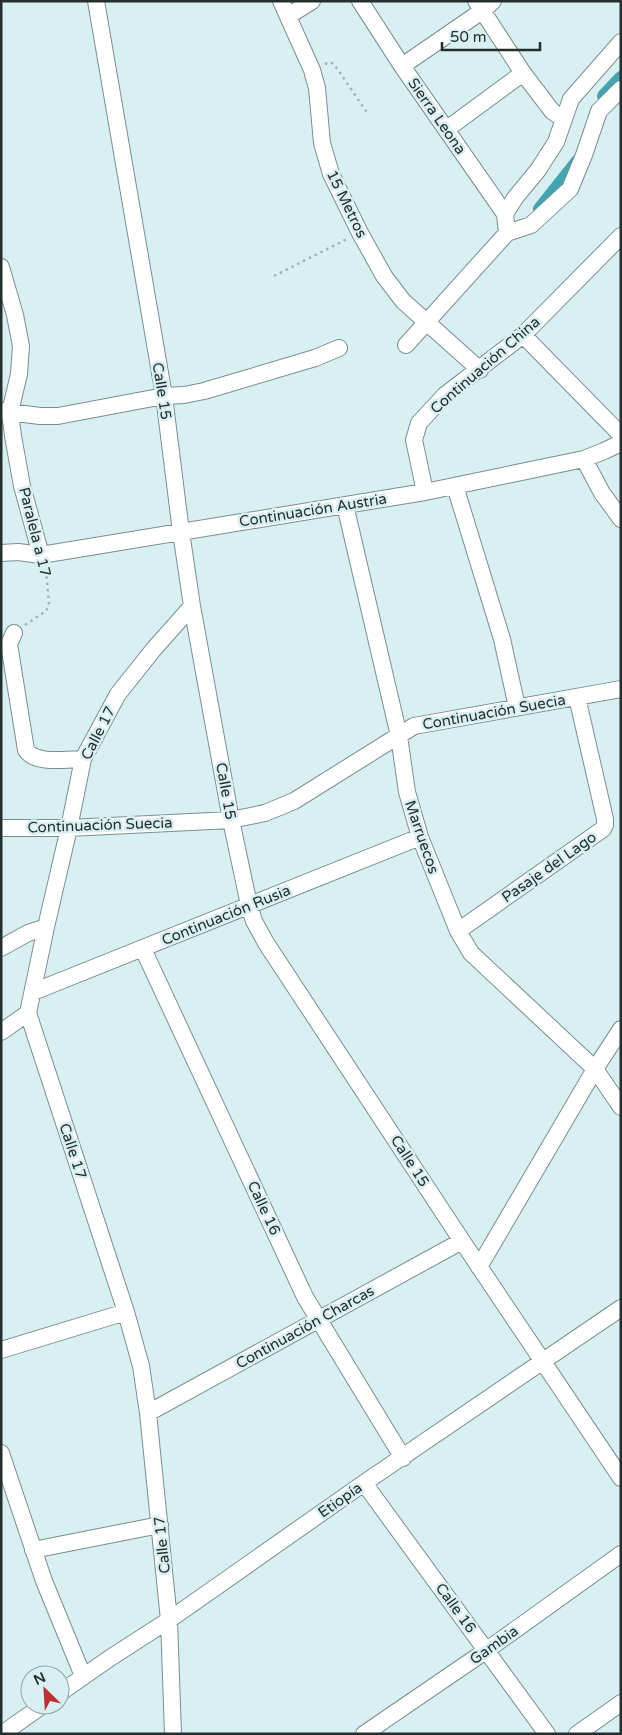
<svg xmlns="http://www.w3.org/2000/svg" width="622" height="1735" viewBox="0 0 622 1735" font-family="'Varela Round',sans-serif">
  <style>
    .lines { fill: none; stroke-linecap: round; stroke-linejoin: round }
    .canal { stroke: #42a6b1; stroke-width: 14 }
    .minor-casing { stroke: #798e91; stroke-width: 18 }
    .path { stroke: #a0b3b5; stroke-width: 2.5; stroke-dasharray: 2.5 4; stroke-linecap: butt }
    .minor { stroke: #fff; stroke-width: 16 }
    .labels { text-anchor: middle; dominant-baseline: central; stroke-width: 5; stroke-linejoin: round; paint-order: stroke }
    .street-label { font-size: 15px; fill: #252e2f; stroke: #d9f0f3 }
  </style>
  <rect width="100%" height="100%" fill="#d9f0f3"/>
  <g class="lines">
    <path class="canal" d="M604 96 621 78
      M540 209 578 161"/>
    <g class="minor-casing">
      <path id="minor" d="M96 1 164 396 181 532 192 606 231 820 249 905 254 921 266 943 462 1241 621 1478
        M281 1 312 70 317 88 322 143 331 174 360 233 384 276 403 301 480 370
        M360 1 402 66 505 214 507 233
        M476 1 523 73 552 111 563 119
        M288 16 312 1
        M402 66 482 11 493 1
        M447 129 523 73
        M505 214 515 198 538 170 556 142 571 99 621 42
        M507 233 531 225 570 189 584 155 599 111 621 89
        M1 267 15 315 21 346 19 374 10 412 13 436 22 486 41 555
        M523 335 621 435
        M406 345 507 233
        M1 411 40 416H58L164 396 184 395 204 391 315 358 339 348
        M584 459 602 493 621 519
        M455 486 502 639 517 707
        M425 492 414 440 419 423 445 395 523 335 621 236
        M345 505 399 736 407 792 420 837 458 931 471 953 595 1069 621 1107
        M1 553 18 552 41 555 425 492 584 459 604 451 621 443
        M14 633 9 644 26 750C36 765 67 759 83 759
        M1 828H69L231 820 265 813 294 801 414 726 621 689
        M458 931 603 829 605 825V819L577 697
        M1 948 28 933 46 927
        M143 949 305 1297 403 1458
        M33 992 420 837
        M1 1032 28 1013
        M479 1267 595 1069 621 1029
        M1 1350 126 1312
        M148 1413 462 1241
        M1 1453 44 1581 83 1676
        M364 1483 547 1734
        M33 1550 160 1525
        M60 1693 110 1658 169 1620 364 1483 621 1308
        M2 1734 43 1705
        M173 1734 169 1620 148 1413 141 1366 126 1312 28 1013 46 927 69 828 83 759 118 694 153 650 192 606
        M364 1734 487 1650 621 1554
        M577 1734 621 1703"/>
    </g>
    <path class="path" d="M325 64 330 62 334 64 368 114
      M274 276 347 239
      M25 625 46 611 49 605 46 568"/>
    <use href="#minor" class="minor"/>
  </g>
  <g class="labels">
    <g class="street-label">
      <text transform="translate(437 116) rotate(55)">Sierra Leona</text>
      <text transform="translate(347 204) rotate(64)">15 Metros</text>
      <text transform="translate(485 365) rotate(-41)">Continuación China</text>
      <text transform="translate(162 391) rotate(81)">Calle 15</text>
      <text transform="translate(313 510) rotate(-9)">Continuación Austria</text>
      <text transform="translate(35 532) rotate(76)">Paralela a 17</text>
      <text transform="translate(494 712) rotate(-10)">Continuación Suecia</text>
      <text transform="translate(98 733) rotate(-63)">Calle 17</text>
      <text transform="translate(226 791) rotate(80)">Calle 15</text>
      <text transform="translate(100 825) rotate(-2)">Continuación Suecia</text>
      <text transform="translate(422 837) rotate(71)">Marruecos</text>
      <text transform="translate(549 867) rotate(-35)">Pasaje del Lago</text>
      <text transform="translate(226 915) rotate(-22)">Continuación Rusia</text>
      <text transform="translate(73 1151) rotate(72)">Calle 17</text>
      <text transform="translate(410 1161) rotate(57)">Calle 15</text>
      <text transform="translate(264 1208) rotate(65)">Calle 16</text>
      <text transform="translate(305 1327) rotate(-29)">Continuación Charcas</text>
      <text transform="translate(340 1500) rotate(-35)">Etiopía</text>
      <text transform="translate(162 1545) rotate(-96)">Calle 17</text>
      <text transform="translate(456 1608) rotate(54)">Calle 16</text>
      <text transform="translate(494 1645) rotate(-35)">Gambia</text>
    </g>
  </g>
  <rect width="622" height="1735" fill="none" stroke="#252e2f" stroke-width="5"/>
  <g transform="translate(45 1690) rotate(335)"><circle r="24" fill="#d9f0f3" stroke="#91a2a5"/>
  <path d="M0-4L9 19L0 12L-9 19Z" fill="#be2f31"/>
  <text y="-8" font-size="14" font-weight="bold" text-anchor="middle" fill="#252e2f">N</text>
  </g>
  <path d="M442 42v8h98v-8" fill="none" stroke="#252e2f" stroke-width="2.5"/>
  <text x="450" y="42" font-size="15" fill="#252e2f" stroke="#d9f0f3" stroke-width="4" paint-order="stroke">50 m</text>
</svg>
